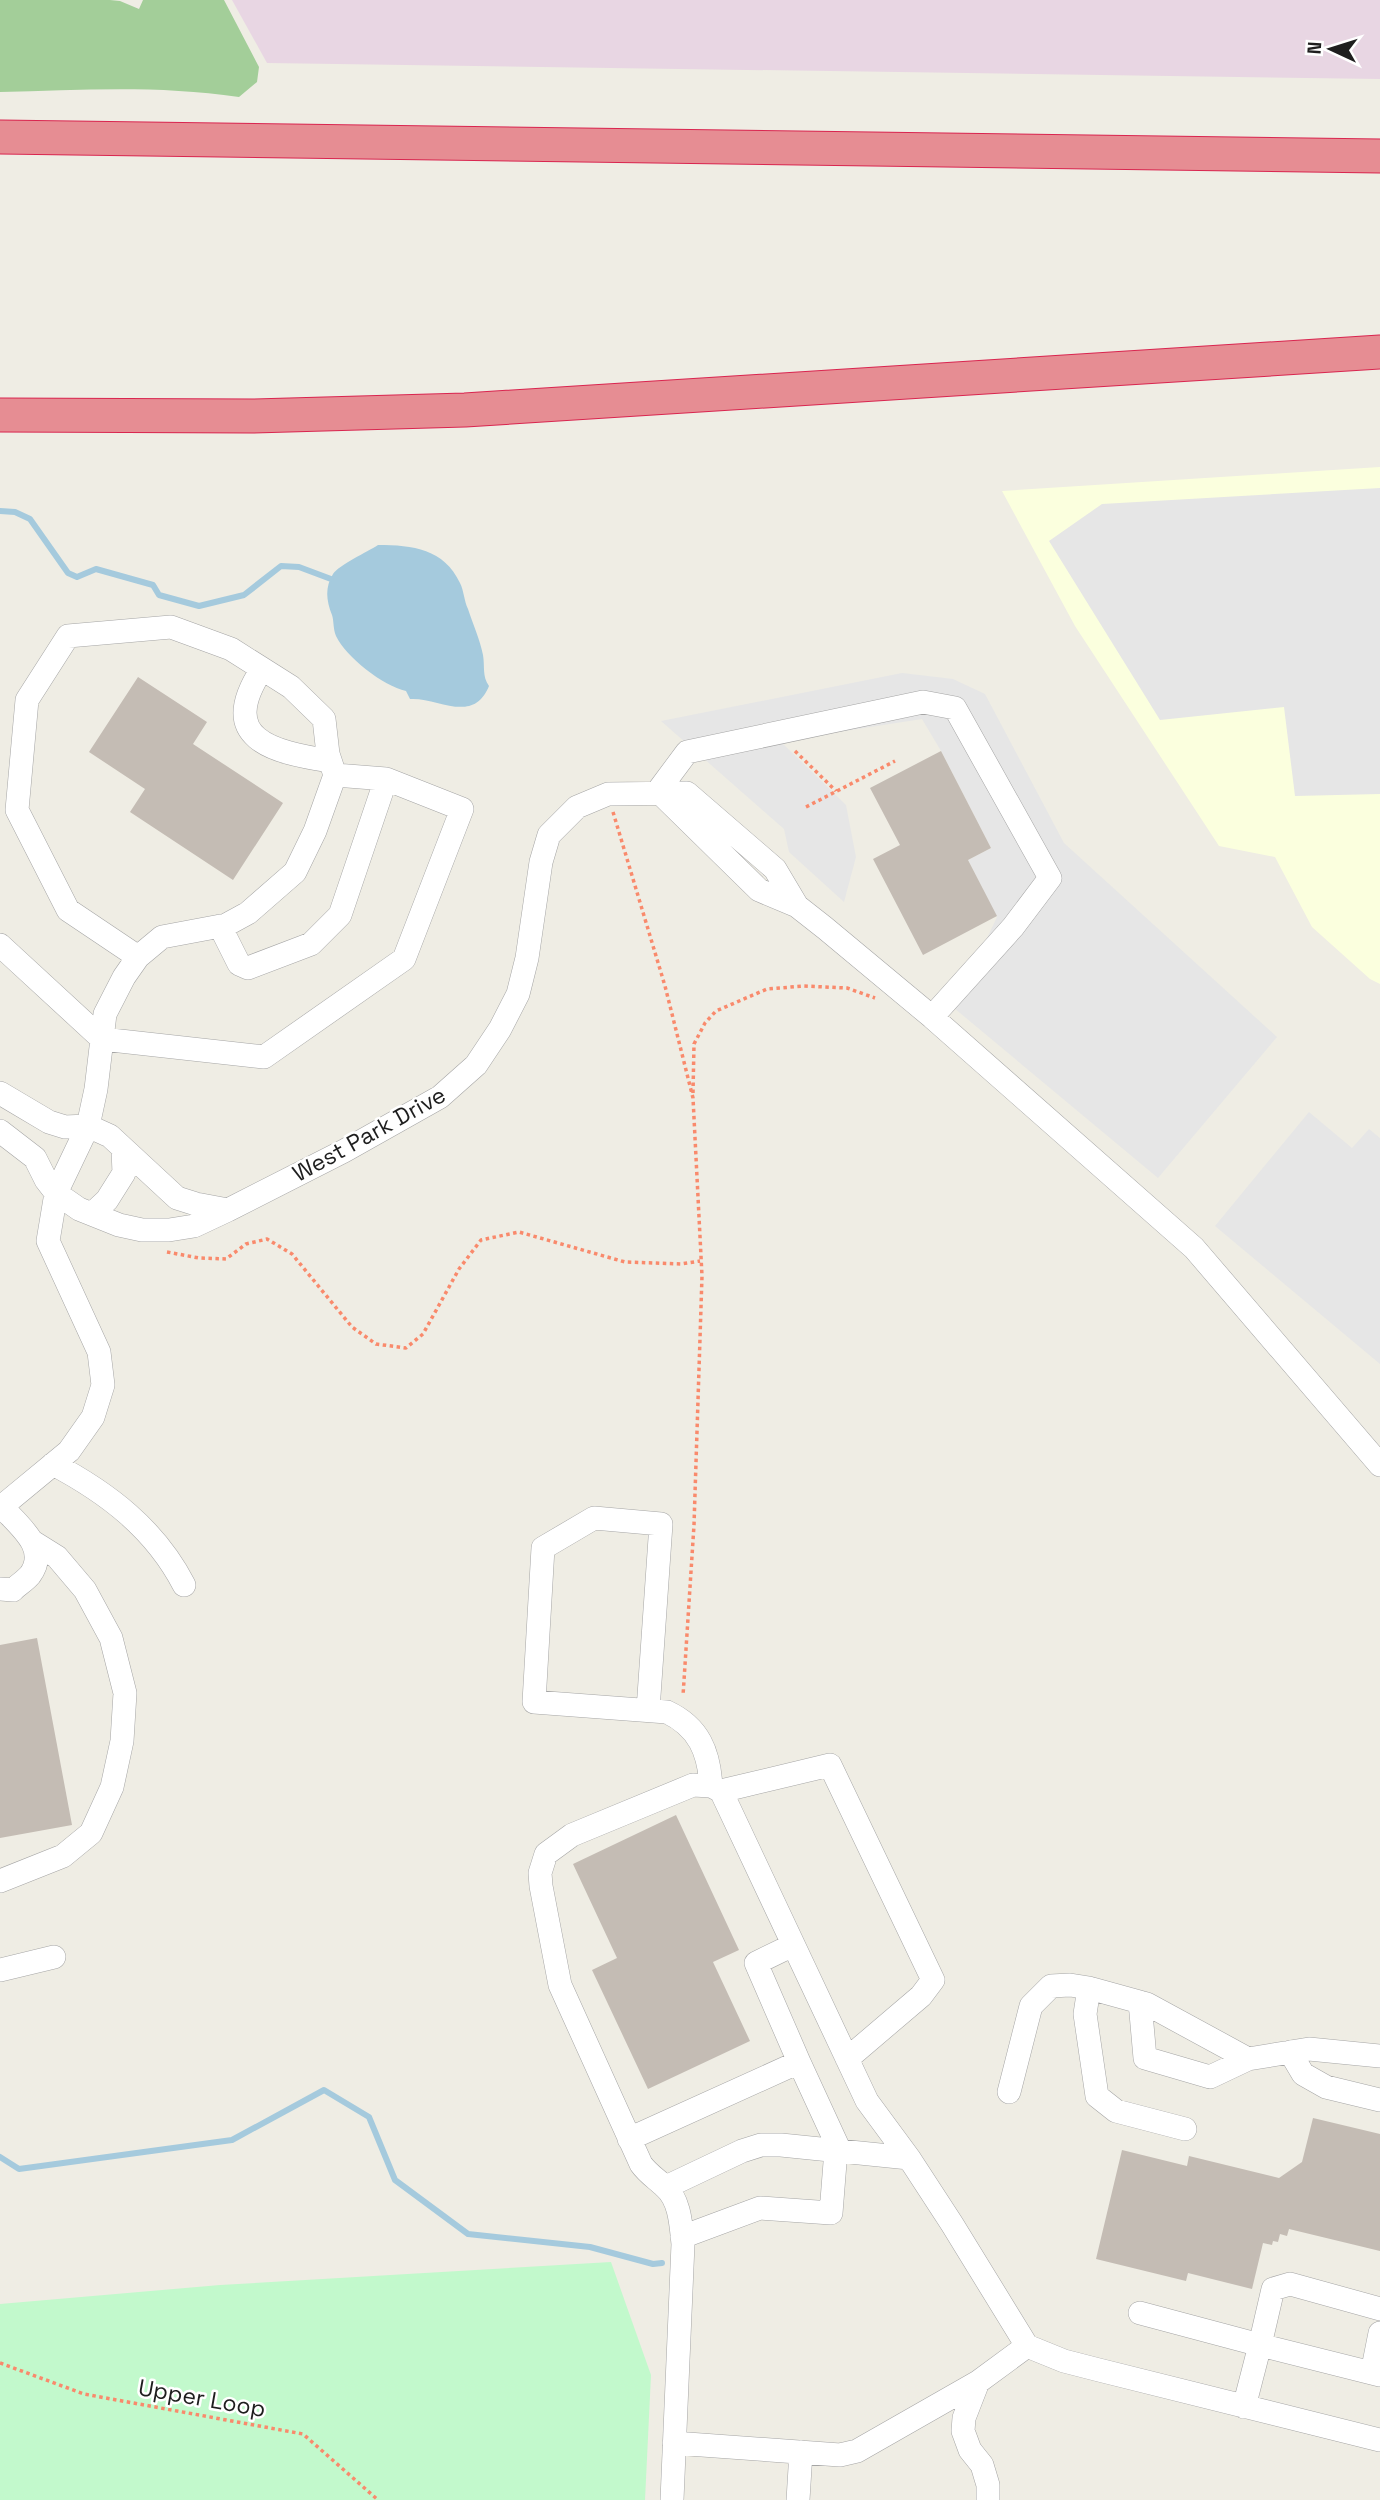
<svg xmlns="http://www.w3.org/2000/svg" width="1380" height="2500" viewBox="0 0 1380 2500" font-family="'Space Grotesk',sans-serif">
  <style>
    .industrial { fill: #e8d6e3 }
    .education { fill: #fbffde }
    .forest { fill: #a3ce99 }
    .park { fill: #c2f9cc }
    .parking { fill: #e6e6e6 }
    .water { fill: #a5cadd }
    .lines { fill: none; stroke-linecap: round; stroke-linejoin: round }
    .stream { stroke: #a5cadd; stroke-width: 6 }
    .building { fill: #c4bcb4 }
    .minor-casing { stroke: #a5a5a5; stroke-width: 24 }
    .highway-casing { stroke: #d9254f; stroke-width: 35 }
    .path { stroke: #f98a6c; stroke-width: 3.5; stroke-dasharray: 3.5 3.5; stroke-linecap: butt }
    .minor { stroke: #fff; stroke-width: 23 }
    .highway { stroke: #e68d93; stroke-width: 33 }
    .labels { text-anchor: middle; dominant-baseline: central; stroke-width: 5; stroke-linejoin: round; paint-order: stroke }
    .street-label { font-size: 23px; fill: #1e1e1e; stroke: #fff }
  </style>
  <rect width="100%" height="100%" fill="#efede4"/>
  <path class="industrial" d="M232 0H1380V79L267 63Z"/>
  <path class="education" d="M1380 467V984L1370 979 1312 927 1275 857 1219 846 1075 626 1002 491Z"/>
  <path class="forest" d="M0 0H110L120 1 139 9 143 0H224L259 67 257 82 239 97C157 85 82 90 0 92Z"/>
  <path class="park" d="M611 2262 651 2375 645 2500H0V2304L220 2285Z"/>
  <path class="parking" d="M1380 488V794L1295 796 1284 707 1160 720 1049 541 1102 504Z
    M902 673 953 679 985 694 1064 843 1277 1037 1158 1178 954 1008 997 917 968 860 991 848 941 751 922 719 780 741 846 805 856 857 844 902 789 852 784 829 661 721Z
    M1309 1112 1352 1148 1369 1129 1380 1138V1364L1215 1226Z"/>
  <path class="water" d="M378 545C413 545 444 549 460 583 464 591 464 601 468 609 473 624 480 640 483 655 485 667 482 676 489 686 473 725 438 697 410 699L406 691C383 686 346 657 336 636 333 629 334 621 332 615 326 600 325 587 333 574 339 565 367 552 378 545Z"/>
  <g class="lines">
    <path class="stream" d="M0 511 15 512 30 519 68 573 77 577 96 569 153 585 159 595 199 606 244 595 281 566 299 567 331 579
      M0 2157 19 2169 232 2140 324 2090 369 2117 395 2180 468 2234 590 2247 653 2264 662 2263"/>
  </g>
  <path class="building" d="M138 677 207 722 193 744 283 803 233 880 130 812 145 789 89 752Z
    M941 751 991 848 968 860 997 916 923 955 873 859 900 845 870 788Z
    M37 1638 72 1825 0 1838V1645Z
    M676 1815 739 1950 713 1962 750 2041 648 2089 592 1970 617 1958 573 1864Z
    M1313 2118 1380 2134V2251L1289 2229 1287 2236 1280 2234 1278 2242 1273 2241 1272 2245 1263 2243 1252 2289 1188 2273 1186 2281 1096 2259 1122 2150 1187 2166 1189 2156 1279 2178 1302 2162Z"/>
  <g class="lines">
    <g class="minor-casing">
      <path id="minor" d="M262 669C216 739 272 752 330 761
        M658 791 759 890 797 906 825 928 932 1017 1194 1248 1380 1465
        M658 791 687 752 923 702 955 708 1050 878 1013 927 932 1017
        M0 945 102 1039 264 1057 404 959 462 809 386 779
        M138 957 68 910 17 810 27 700 68 636 171 627 231 649 291 687 324 719 328 754 335 775 386 779 340 915 311 944 248 968 239 964 220 926
        M0 1093 49 1122 65 1127 88 1126 110 1136 177 1198 196 1204 228 1210
        M0 1131 35 1158 46 1180 56 1193 79 1209 119 1225 142 1230H169L194 1226 228 1210 344 1151 440 1097 476 1065 500 1029 518 994 527 958 541 862 549 835 577 807 608 794 687 793 775 869 797 906
        M92 1214 107 1200 124 1173 123 1150
        M53 1464C108 1493 155 1529 184 1585
        M0 1508 69 1451 93 1417 103 1385 99 1352 48 1241 56 1193 88 1126 96 1089 105 1014 124 977 138 957 162 937 226 925 248 913 295 872 315 831 335 775
        M0 1589 13 1590C18 1585 26 1580 30 1575 50 1548 18 1525 1 1506
        M648 1710 661 1524 594 1518 543 1548 534 1702 667 1712C699 1727 709 1752 711 1786
        M721 1791 830 1765 933 1980 921 1996 847 2059
        M0 1881 63 1856 91 1833 112 1787 122 1741 125 1693 111 1638 85 1590 57 1557 33 1542
        M0 1970 54 1957
        M1089 1988 1147 2004 1248 2059 1309 2049 1380 2056
        M1140 2002 1145 2058 1210 2077 1248 2059
        M1290 2052 1303 2074 1326 2087 1380 2100
        M799 2062 840 2151
        M1009 2092 1031 2006 1051 1986 1070 1985 1089 1988 1085 2014 1097 2096 1116 2111 1185 2129
        M629 2139 799 2062 756 1963 793 1945
        M666 2187 742 2151 761 2145H781L909 2158
        M682 2237 760 2208 831 2213 836 2150
        M1380 2309 1290 2284 1273 2289 1260 2345 1380 2375
        M1140 2313 1260 2345 1244 2407
        M1372 2373 1380 2333
        M674 2443 840 2455 857 2451 978 2382
        M672 2500 683 2244C681 2225 680 2200 665 2187 657 2179 648 2174 641 2164L560 1985 541 1886 540 1873 546 1854 572 1835 693 1785 711 1786 721 1791 867 2101 909 2158 952 2224 1027 2346 1064 2361 1099 2370 1380 2440
        M798 2500 801 2452
        M988 2500V2485L982 2465 970 2450 963 2431 964 2418 978 2382 1027 2346"/>
    </g>
    <g class="highway-casing">
      <path id="highway" d="M0 137 1380 156
        M0 415 252 416 465 410 1380 352"/>
    </g>
    <path class="path" d="M795 751 836 791
      M806 807 895 761
      M613 812 665 986 693 1098 702 1276 694 1525 683 1696
      M693 1093 694 1044 705 1023 716 1011 767 989 804 986 847 988 875 998
      M167 1252 199 1258 226 1259 246 1244 267 1239 292 1254 352 1327 376 1344 406 1348 423 1334 459 1269 481 1240 519 1232 625 1262 681 1264 700 1261
      M0 2363 84 2394 303 2434 378 2500"/>
    <use href="#minor" class="minor"/>
    <use href="#highway" class="highway"/>
  </g>
  <g class="labels">
    <g class="street-label">
      <text transform="translate(369 1134) rotate(-29)">West Park Drive</text>
      <text transform="translate(202 2398) rotate(10)">Upper Loop</text>
    </g>
  </g>
  <g transform="translate(1331 49) rotate(274)" stroke="#ffffff" stroke-width="5" paint-order="stroke">
  <path d="M0-5L12 26L0 18L-12 26Z" fill="#1e1e1e"/>
  <text y="-10" font-size="19" font-weight="bold" text-anchor="middle" fill="#1e1e1e">N</text>
  </g>
</svg>
